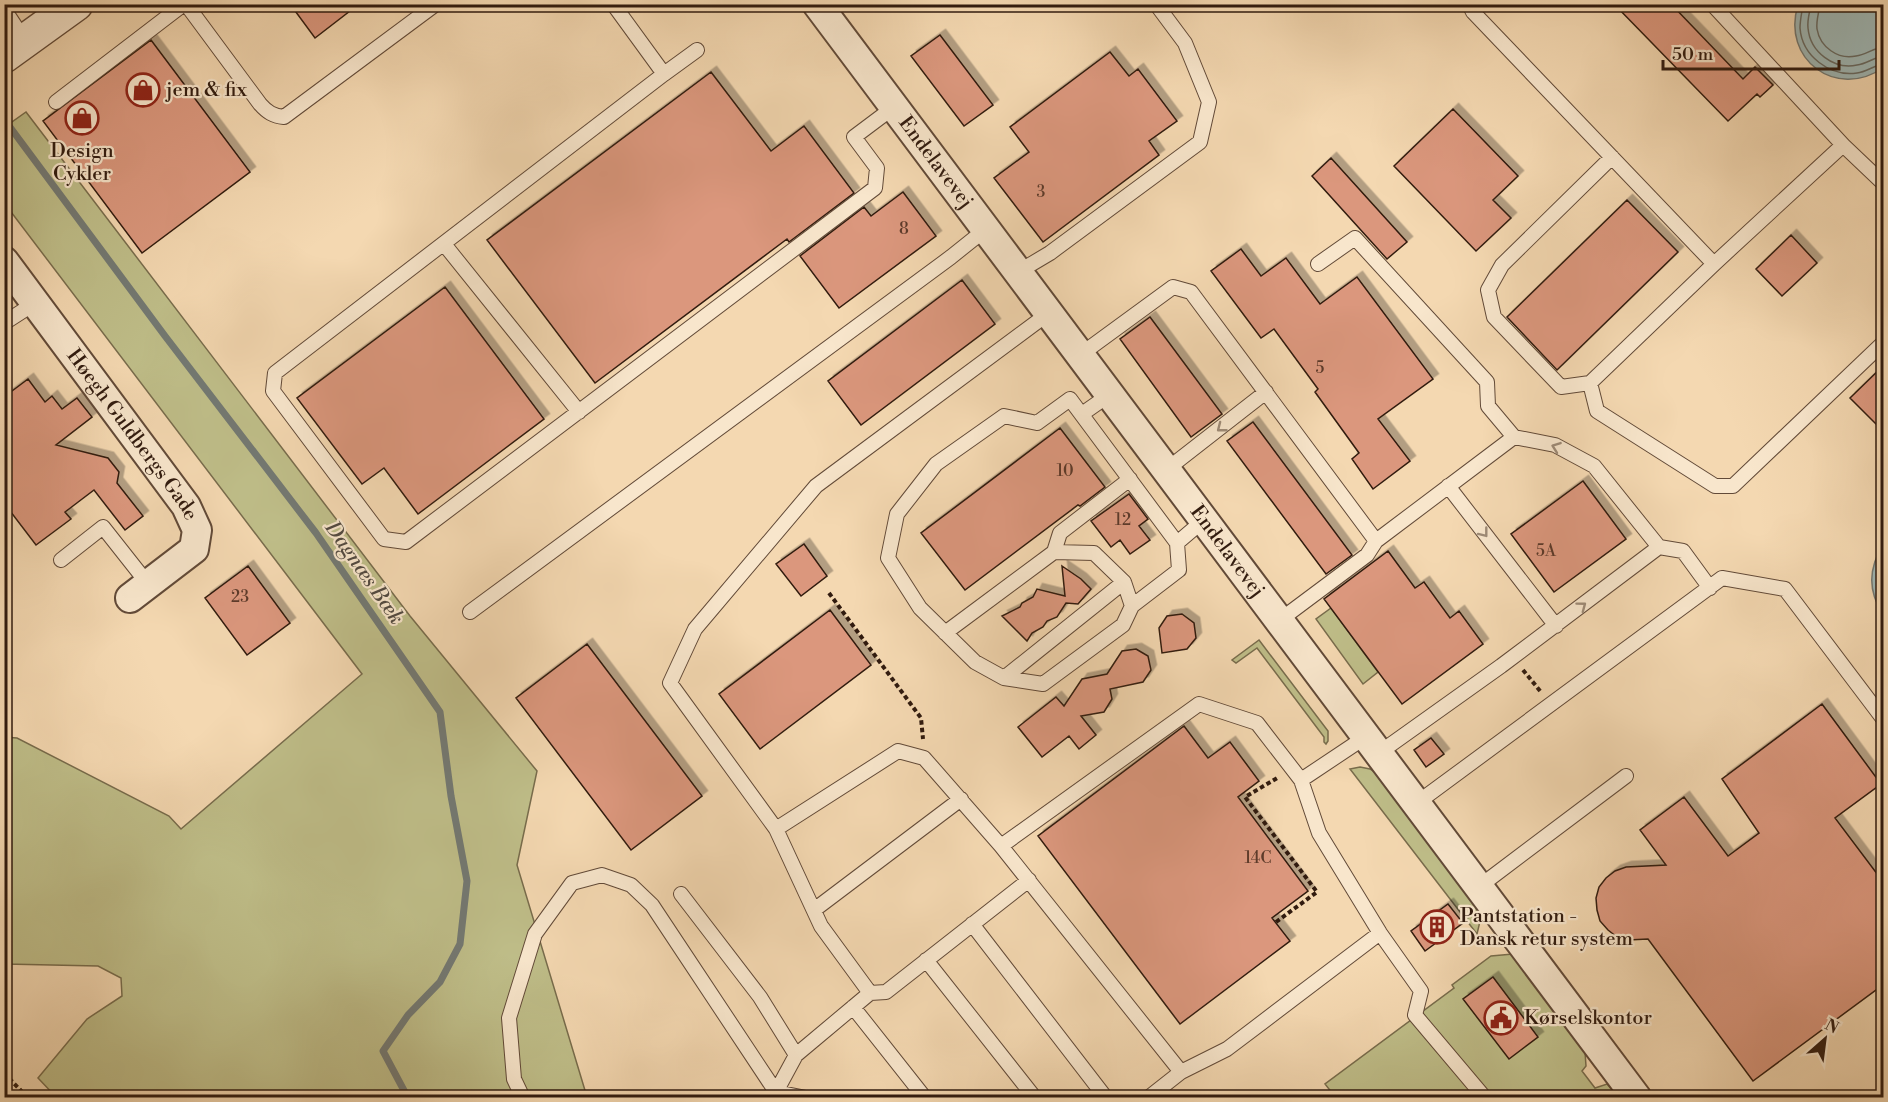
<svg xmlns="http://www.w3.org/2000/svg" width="1888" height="1102" viewBox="0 0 1888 1102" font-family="'Libre Bodoni',serif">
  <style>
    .green { fill: #bfbe89; stroke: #786c4c; stroke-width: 1.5 }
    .water { fill: #9fb8b6; stroke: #737973; stroke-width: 1.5 }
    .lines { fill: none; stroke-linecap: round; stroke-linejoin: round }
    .shore { stroke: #686a62; stroke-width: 1.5 }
    .stream { stroke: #737973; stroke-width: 7 }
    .building { fill: #db977d; stroke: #311b0f; stroke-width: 1.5; filter: url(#shadow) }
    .service-casing { stroke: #624a38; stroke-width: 16 }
    .minor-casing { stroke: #624a38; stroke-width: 32 }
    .tertiary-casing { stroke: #624a38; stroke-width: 36 }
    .path { stroke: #311b0f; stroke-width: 4; stroke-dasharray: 4.5 3; stroke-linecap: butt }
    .service { stroke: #f8e6cc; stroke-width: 14 }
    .minor { stroke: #f8e6cc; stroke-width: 28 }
    .tertiary { stroke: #f8e6cc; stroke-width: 33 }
    .oneway { stroke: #9e8b77 }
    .labels { text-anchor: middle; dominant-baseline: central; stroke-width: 4.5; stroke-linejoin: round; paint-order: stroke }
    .number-label { font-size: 16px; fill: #5c3a2a }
    .poi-label { font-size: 20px; fill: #311b0f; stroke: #f8e6cc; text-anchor: start }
    .street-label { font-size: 20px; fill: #311b0f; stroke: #f8e6cc }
    .water-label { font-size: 21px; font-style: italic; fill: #524a41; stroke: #f8e6cc }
  </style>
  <defs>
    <filter id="shadow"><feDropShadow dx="5.5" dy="-5.5" stdDeviation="0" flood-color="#0004"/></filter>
  </defs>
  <rect width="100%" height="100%" fill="#f4d8b1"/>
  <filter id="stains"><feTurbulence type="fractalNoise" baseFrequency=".00333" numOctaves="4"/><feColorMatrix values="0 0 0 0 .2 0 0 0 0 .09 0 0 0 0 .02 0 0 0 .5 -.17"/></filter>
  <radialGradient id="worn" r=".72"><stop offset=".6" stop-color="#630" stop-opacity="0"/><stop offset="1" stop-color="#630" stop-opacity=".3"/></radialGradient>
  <path class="green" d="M26 112 410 616 537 771 517 865 587 1097 57 1098 38 1078 87 1019 122 996 121 978 98 966 5 964V737L17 738 169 816 181 829 362 674 5 204V127Z
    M1331 608 1378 672 1363 684 1316 619Z
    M1259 640 1328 731V741L1326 744 1324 742V737L1257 648 1236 663 1232 660Z
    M1360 767 1370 769 1379 775 1482 913 1477 934 1350 769Z
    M1513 954 1585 1052 1586 1066 1582 1071 1595 1088 1607 1084 1619 1097 1336 1098 1325 1084 1454 988 1452 985 1491 956Z"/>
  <path class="water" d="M1798 5H1883V68C1836 100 1781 59 1798 5Z
    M1883 545V615C1868 591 1868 569 1883 545Z"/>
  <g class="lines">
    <path class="shore" d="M1803 4C1802 12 1800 20 1800 28 1802 56 1830 77 1857 73 1867 72 1874 65 1884 64
      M1811 4C1810 12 1807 19 1808 28 1810 52 1834 70 1857 65 1867 64 1874 57 1884 56
      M1820 4C1819 13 1816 20 1817 29 1820 47 1838 60 1856 56 1866 55 1873 48 1884 47"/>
    <path class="stream" d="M4 119 165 336 316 533 440 712 451 796 467 881 460 944 440 982 408 1015 383 1051 408 1098"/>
  </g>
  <path class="building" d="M290 4H359L315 38Z
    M1614 4H1671L1743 79 1755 67 1773 85 1760 97 1757 94 1728 121Z
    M940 35 993 105 964 126 911 56Z
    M151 40 250 172 142 253 43 121Z
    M1110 52 1129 76 1138 69 1177 121 1149 141 1159 155 1043 242 994 178 1029 152 1010 127Z
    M711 72 771 151 804 126 854 193 789 242 787 239 595 383 487 240Z
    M1453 109 1518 176 1493 200 1511 218 1476 251 1394 166Z
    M1331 158 1407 242 1387 259 1312 176Z
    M903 192 936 236 839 308 800 256 864 207 871 216Z
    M1627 200 1678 252 1557 370 1507 317Z
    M1791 235 1817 263 1782 296 1756 269Z
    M1241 249 1261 276 1286 258 1320 304 1357 277 1433 379 1378 419 1410 461 1373 489 1352 459 1359 453 1315 392 1318 389 1274 329 1261 338 1211 271Z
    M962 280 995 324 861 425 828 381Z
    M445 287 544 419 418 514 384 468 362 484 297 398Z
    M1150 317 1222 414 1191 437 1120 339Z
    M1884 365V432L1850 398Z
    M28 379 45 402 52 396 62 409 77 398 92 417 56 445 108 458 119 472 117 483 143 516 125 530 94 490 65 512 71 519 36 545 4 503V397Z
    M1253 422 1352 555 1326 574 1227 441Z
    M1060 428 1105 487 1080 506 1078 505 965 590 921 533Z
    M1583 481 1626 539 1554 592 1511 534Z
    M1129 494 1148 519 1139 526 1150 540 1130 554 1120 540 1111 547 1091 521Z
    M804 544 827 576 801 596 776 564Z
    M1388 551 1415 588 1424 582 1450 618 1459 611 1483 644 1402 704 1324 599Z
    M248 566 290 623 247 655 205 598Z
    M1062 566 1081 579 1091 589 1078 604 1066 603 1057 617 1047 621 1043 627 1032 633 1027 641 1002 616 1020 607 1022 603 1033 597 1037 589 1065 596Z
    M830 610 871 665 760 749 719 694Z
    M1182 614 1194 623 1196 638 1187 649 1162 653 1159 628 1167 616Z
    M587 644 702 796 631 850 516 698Z
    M1136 649 1148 656 1151 670 1143 682 1110 689 1112 699 1104 712 1081 716 1096 735 1079 749 1069 736 1042 757 1018 727 1056 697 1064 706 1082 679 1107 674 1122 651Z
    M1822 704 1881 784 1835 818 1884 883V984L1753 1081 1648 939 1628 940 1617 937 1608 930 1600 921 1597 910 1596 898 1599 887 1606 878 1615 871 1626 867 1666 865 1640 830 1684 797 1728 856 1759 833 1722 779Z
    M1184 726 1208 758 1230 742 1259 781 1238 797 1308 891 1272 918 1290 941 1180 1024 1038 836Z
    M1431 738 1444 754 1426 767 1414 750Z
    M1448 904 1463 923 1425 951 1411 931Z
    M1493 977 1538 1037 1509 1059 1463 999Z"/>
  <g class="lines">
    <g class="service-casing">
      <path id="service" d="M186 4 260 104C267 112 273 116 284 117L436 4
        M613 4 664 74 275 373 273 391 384 539 406 542 875 188 877 168 854 137 894 107
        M1469 4 1473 12 1714 264
        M1712 4 1843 145 1884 184
        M4 9 25 41
        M664 74 697 50
        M56 102 184 4
        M1843 145 1714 264 1590 383 1597 411 1715 486H1733L1884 342
        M444 244 579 412
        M1318 264 1355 238 1487 382 1488 406 1514 437 1555 445 1594 466 1659 547 1501 666 1379 753
        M1018 272 1050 253 1200 142 1209 102 1185 43 1156 4
        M1049 313 816 486 695 629 670 683 776 829 898 751 924 758 1001 846 1199 704 1257 723 1301 780 1367 736
        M4 323 35 303
        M1080 355 1173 287 1191 292 1376 541 1514 437
        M1590 383 1561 387 1494 317 1488 290 1502 265 1612 157
        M1082 414 1109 395
        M1166 470 1266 392
        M1448 486 1556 626
        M1659 547 1683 551 1710 588
        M1054 552 1060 533 1130 479
        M61 560 103 527 148 584
        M1132 606 1179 570 1177 543 1204 520
        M470 612 951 257 986 229
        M1280 620 1367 555 1376 541
        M945 633 1054 552 1094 553 1124 582 1132 606 1123 625 1043 684 1004 678 975 662 920 608 888 558 897 514 936 464 1004 416 1037 423 1070 399 1177 543
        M1004 678 1124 582
        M1301 780 1319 833 1380 933 1421 991 1415 1015 1485 1098
        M1417 803 1722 578 1785 589 1884 720
        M776 829 821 926 870 993 886 992 1029 880
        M1001 846 1181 1072
        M1480 886 1626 776
        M681 894 760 997 796 1055
        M814 910 961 799
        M972 924 1106 1098
        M926 960 1035 1098
        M853 1007 925 1098
        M776 1092 796 1055 870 993
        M523 1098 514 1079 509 1018 535 934 572 883 602 875 631 885 652 905 776 1092 806 1098
        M1148 1098 1181 1072 1227 1049 1380 933"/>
    </g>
    <g class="minor-casing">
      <g id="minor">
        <path id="s1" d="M817 4 1637 1098"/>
        <path id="s2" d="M4 261 186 506 197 530 194 549 130 598"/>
      </g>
    </g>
    <g class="tertiary-casing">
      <path id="tertiary" d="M4 56 76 4"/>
    </g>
    <path class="path" d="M829 593 921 718 923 739
      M1523 670 1541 692
      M1276 922 1317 892 1245 797 1279 777
      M4 1073 28 1098"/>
    <use href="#service" class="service"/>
    <use href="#minor" class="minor"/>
    <use href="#tertiary" class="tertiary"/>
  </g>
  <defs><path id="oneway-chevron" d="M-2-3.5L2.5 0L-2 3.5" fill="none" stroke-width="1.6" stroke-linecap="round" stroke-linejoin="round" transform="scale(1.5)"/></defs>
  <g class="oneway">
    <use href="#oneway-chevron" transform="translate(1221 428) rotate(142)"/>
    <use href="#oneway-chevron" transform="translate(1556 447) rotate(-160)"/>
    <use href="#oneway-chevron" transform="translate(1484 533) rotate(52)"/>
    <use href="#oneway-chevron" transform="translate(1582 606) rotate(-37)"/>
  </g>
  <defs>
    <g id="shop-ring" transform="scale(1.725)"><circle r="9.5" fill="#f8e6cc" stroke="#8f2418" stroke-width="1.5"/><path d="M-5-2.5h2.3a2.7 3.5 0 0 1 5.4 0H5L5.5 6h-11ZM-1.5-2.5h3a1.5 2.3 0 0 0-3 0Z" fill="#8f2418"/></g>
    <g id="building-ring" transform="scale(1.725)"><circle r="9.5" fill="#f8e6cc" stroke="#8f2418" stroke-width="1.5"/><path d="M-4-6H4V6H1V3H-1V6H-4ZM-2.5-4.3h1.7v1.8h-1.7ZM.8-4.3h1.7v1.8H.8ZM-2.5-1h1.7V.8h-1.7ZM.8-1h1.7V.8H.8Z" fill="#8f2418"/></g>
    <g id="civic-ring" transform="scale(1.725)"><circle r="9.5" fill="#f8e6cc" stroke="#8f2418" stroke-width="1.5"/><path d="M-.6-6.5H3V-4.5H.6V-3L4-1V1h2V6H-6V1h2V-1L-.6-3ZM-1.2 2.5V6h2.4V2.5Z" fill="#8f2418"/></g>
  </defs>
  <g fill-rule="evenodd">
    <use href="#shop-ring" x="143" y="90"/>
    <use href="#shop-ring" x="82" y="118"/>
    <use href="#building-ring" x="1437" y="927"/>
    <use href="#civic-ring" x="1501" y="1018"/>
  </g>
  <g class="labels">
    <g class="number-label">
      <text x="1041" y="192">3</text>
      <text x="904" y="229">8</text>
      <text x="1320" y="368">5</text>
      <text x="1065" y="471">10</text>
      <text x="1123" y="520">12</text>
      <text x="1546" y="551">5A</text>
      <text x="240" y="597">23</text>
      <text x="1258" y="858">14C</text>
    </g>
    <g class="poi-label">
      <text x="166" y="90">jem &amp; fix</text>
      <text x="82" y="151" text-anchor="middle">Design<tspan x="82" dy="23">Cykler</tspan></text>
      <text x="1460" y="916">Pantstation -<tspan x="1460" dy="23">Dansk retur system</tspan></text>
      <text x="1524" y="1018">Kørselskontor</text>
    </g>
    <g class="street-label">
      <text stroke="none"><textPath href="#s1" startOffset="198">Endelavevej</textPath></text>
      <text stroke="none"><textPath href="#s2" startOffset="216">Høegh Guldbergs Gade</textPath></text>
      <text stroke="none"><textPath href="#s1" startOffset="684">Endelavevej</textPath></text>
    </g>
    <g class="water-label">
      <text transform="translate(364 573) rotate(55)">Dagnæs Bæk</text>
    </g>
  </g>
  <rect width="1888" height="1102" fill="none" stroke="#f4d8b1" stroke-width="24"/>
  <rect x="6" y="6" width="1876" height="1090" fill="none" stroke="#311b0f" stroke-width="3"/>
  <rect x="12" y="12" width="1864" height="1078" fill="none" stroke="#311b0f" stroke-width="1.5"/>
  <g transform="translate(1825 1039) rotate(28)" stroke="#f8e6cc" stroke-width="4.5" paint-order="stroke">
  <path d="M0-4.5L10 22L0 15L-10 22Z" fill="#311b0f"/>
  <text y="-9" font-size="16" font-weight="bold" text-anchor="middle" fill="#311b0f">N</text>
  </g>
  <path d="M1663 60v9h176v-9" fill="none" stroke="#311b0f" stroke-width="3"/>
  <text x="1672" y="60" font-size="18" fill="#311b0f" stroke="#f8e6cc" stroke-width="4.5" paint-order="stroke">50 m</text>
  <rect width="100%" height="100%" filter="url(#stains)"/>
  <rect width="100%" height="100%" fill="url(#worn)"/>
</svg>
